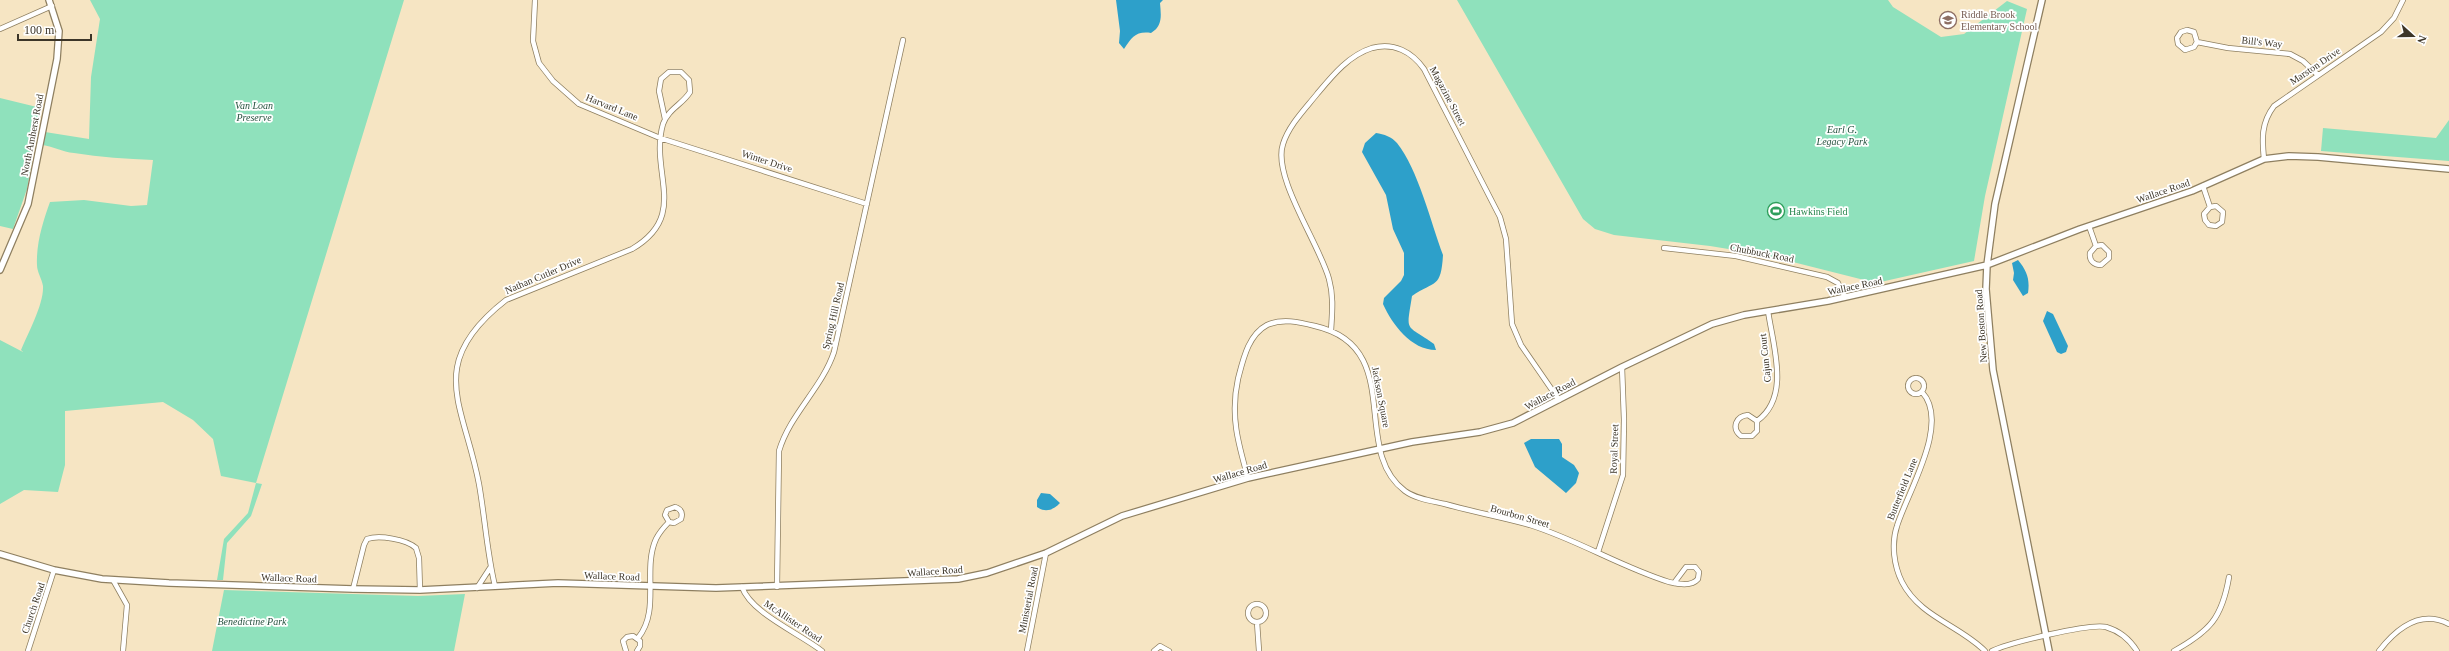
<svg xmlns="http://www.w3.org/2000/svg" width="2449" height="651" viewBox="0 0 2449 651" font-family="Georgia,serif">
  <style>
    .green { fill: #8fe1bc }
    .water { fill: #2da0ca }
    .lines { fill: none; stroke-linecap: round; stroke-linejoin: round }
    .minor-casing { stroke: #8e7f60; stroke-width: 6 }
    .tertiary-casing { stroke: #8e7f60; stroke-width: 8 }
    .minor { stroke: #fff; stroke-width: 4.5 }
    .tertiary { stroke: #fff; stroke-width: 5.5 }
    .labels { text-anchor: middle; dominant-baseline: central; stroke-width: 3.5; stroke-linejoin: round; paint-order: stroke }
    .education-label { font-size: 10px; fill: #785e54; stroke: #fff; text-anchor: start }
    .street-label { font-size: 10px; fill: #3c3528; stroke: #fff }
    .park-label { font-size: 10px; font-style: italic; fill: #25513e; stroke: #fff }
    .leisure-label { font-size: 10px; fill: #27864d; stroke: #fff; text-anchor: start }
  </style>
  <rect width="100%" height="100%" fill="#f6e5c3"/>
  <path class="green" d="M90 0H404L256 483 262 484 251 516 227 543 223 580H217L224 539 248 513 256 483 221 476 213 439 193 420 163 402 65 411V465L58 492 24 490 0 504V340L23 352 21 350C28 333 44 304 43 286 42 279 37 272 37 265 36 244 43 221 50 202L84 200 131 206 147 205 153 160C127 159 100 157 74 153 62 152 53 146 41 145L45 132 89 139 91 77 100 19Z
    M1457 0H1888L1893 7 1941 37 1964 34 2007 1 2027 9 1985 196 1974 261 1876 283 1765 255 1710 246 1614 235 1595 229 1583 219Z
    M0 98 41 108 27 189 13 229 0 226Z
    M2449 120V161L2321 151 2323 128 2436 138Z
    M224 590 418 596 465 594 454 651H212Z"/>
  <path class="water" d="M1116 0H1163L1160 3C1161 15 1163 26 1151 33 1136 31 1132 37 1124 49L1119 43 1120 31Z
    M1376 133C1384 134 1392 137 1397 143 1418 169 1431 223 1443 255 1441 289 1435 280 1412 296 1406 334 1405 323 1434 344L1436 350C1411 350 1392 324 1383 304L1384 298 1401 281 1404 275V253L1393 229 1386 195 1362 152 1365 143Z
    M2018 260C2027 271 2030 279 2028 293L2023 296 2013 280 2014 273 2012 263Z
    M2047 311 2053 314 2068 346 2066 352 2061 354 2057 352 2043 321Z
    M1531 439H1559L1562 444V457L1574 465 1579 473 1576 483 1566 493 1535 467 1524 443Z
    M1041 493 1050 494 1060 503C1054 510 1045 513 1037 507V500Z"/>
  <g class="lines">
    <g class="minor-casing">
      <path id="minor" d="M535 0 533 41 539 63 553 81 579 104 660 138 867 204
        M0 29 52 6
        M2197 42 2194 47 2185 50 2178 44 2177 38 2181 32 2187 30 2194 32 2197 42 2228 48 2290 54 2303 61 2318 75
        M2264 159C2262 139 2261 123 2274 106L2381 32 2394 18 2403 0
        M2203 186 2210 207 2216 206 2223 212 2222 222 2216 226 2209 225 2205 220 2204 214 2210 207
        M2089 226 2096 246 2090 253C2089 261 2094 265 2101 265L2109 258V252L2102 245 2096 246
        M1664 248 1736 256 1827 277 1838 283 1845 297
        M1331 331C1332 313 1334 297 1329 279 1320 245 1272 177 1283 144 1289 125 1305 109 1317 94 1332 76 1349 55 1372 48 1394 42 1412 52 1424 69L1500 217 1506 239 1512 324 1521 345 1559 400
        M1908 386a8 8 0 1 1 16 0a8 8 0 1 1-16 0Z
        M1922 392C1951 423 1907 493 1897 526 1891 544 1894 566 1902 582 1920 617 1959 625 1985 651
        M1757 421V431L1752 436H1741C1731 428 1736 416 1748 415L1757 421C1791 397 1773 346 1768 311
        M1248 478C1238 443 1230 415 1238 379 1243 360 1248 335 1267 325 1282 318 1299 322 1315 326 1407 347 1349 450 1405 491 1416 499 1432 501 1445 504 1473 512 1502 517 1530 525 1578 540 1621 567 1669 582 1678 584 1691 587 1698 579L1699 572 1695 567H1686L1674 583
        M1598 552 1623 475 1624 420 1622 367
        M113 580 127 605 123 651
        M495 586C487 553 485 518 479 484 464 404 424 364 506 300L632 249C690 215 649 173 663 124 668 109 683 104 690 92L689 80 681 72H669L661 79 659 91 665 119
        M742 587C751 613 799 633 822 651
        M777 587 779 451C790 414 822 388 834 352L903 40
        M477 588 490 568
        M353 589 364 545 367 539C379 535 406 539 416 548L419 558 420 590
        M1248 613a9 9 0 1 1 18 0a9 9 0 1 1-18 0Z
        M1257 622 1259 651
        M638 638C661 610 642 570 656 539 659 533 664 527 669 522L674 523 681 519C683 513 681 509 675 507L667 510 665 515 669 522
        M28 651 54 570
        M626 651 623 641 627 637 633 636 640 641V646L637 651
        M1027 651 1046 553
        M1154 651 1160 646 1169 651
        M1992 651C2008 643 2090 623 2106 627 2120 631 2130 640 2137 651
        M2174 651C2210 631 2222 618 2229 577
        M2379 651C2396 629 2420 609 2449 624"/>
    </g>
    <g class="tertiary-casing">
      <path id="tertiary" d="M2042 0 1995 204 1987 265 1986 289 1993 370 2049 651
        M0 270 28 204 57 59 59 31 49 0
        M0 554 54 570 102 579 169 583 353 589 420 590 558 583 716 588 958 579 987 573 1046 553 1122 516 1248 478 1412 442 1480 432 1513 423 1622 367 1712 324 1744 315 1828 301 1987 265 2080 229 2192 191 2264 159 2289 156 2318 157 2449 169"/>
    </g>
    <use href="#minor" class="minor"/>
    <use href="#tertiary" class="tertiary"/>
  </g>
  <defs>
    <g id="school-ring" transform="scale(0.9)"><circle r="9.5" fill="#fff" stroke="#8d6e63" stroke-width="1.5"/><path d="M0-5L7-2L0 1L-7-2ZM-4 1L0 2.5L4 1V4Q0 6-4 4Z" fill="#8d6e63"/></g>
    <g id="stadium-ring" transform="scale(0.9)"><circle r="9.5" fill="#fff" stroke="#2e9e5b" stroke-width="1.5"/><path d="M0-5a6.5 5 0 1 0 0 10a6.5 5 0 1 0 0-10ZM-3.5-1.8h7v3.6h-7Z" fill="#2e9e5b"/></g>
  </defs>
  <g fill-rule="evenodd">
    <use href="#school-ring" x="1948" y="20"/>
    <use href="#stadium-ring" x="1776" y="211"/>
  </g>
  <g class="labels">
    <g class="education-label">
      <text x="1961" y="14">Riddle Brook<tspan x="1961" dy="12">Elementary School</tspan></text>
    </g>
    <g class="street-label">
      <text transform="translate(2262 42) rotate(6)">Bill's Way</text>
      <text transform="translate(2315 66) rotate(-34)">Marston Drive</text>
      <text transform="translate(1448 96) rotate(62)">Magazine Street</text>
      <text transform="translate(612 107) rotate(22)">Harvard Lane</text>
      <text transform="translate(32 135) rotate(-79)">North Amherst Road</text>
      <text transform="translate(767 161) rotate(18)">Winter Drive</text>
      <text transform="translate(2163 191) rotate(-19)">Wallace Road</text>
      <text transform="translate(1762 253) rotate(11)">Chubbuck Road</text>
      <text transform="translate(543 275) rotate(-23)">Nathan Cutler Drive</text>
      <text transform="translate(1855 286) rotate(-12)">Wallace Road</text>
      <text transform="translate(833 316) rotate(-77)">Spring Hill Road</text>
      <text transform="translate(1981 326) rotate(-94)">New Boston Road</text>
      <text transform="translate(1765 358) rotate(-96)">Cajun Court</text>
      <text transform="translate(1550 394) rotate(-28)">Wallace Road</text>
      <text transform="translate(1381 397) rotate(79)">Jackson Square</text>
      <text transform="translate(1614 449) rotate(-88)">Royal Street</text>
      <text transform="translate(1240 472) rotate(-16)">Wallace Road</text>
      <text transform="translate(1902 489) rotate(-68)">Butterfield Lane</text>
      <text transform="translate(1520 516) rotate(16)">Bourbon Street</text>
      <text transform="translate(935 571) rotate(-4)">Wallace Road</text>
      <text transform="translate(612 576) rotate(2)">Wallace Road</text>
      <text transform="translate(289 578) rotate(2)">Wallace Road</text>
      <text transform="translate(1028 600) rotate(-79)">Ministerial Road</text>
      <text transform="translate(33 608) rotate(-71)">Church Road</text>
      <text transform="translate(793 621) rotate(34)">McAllister Road</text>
    </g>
    <g class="park-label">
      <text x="254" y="105">Van Loan<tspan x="254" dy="12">Preserve</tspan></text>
      <text x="1842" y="129">Earl G.<tspan x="1842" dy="12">Legacy Park</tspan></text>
      <text x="252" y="621">Benedictine Park</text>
    </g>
    <g class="leisure-label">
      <text x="1789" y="211">Hawkins Field</text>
    </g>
  </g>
  <g transform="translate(2413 36) rotate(111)" stroke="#ffffff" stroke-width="3" paint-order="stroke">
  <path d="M0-3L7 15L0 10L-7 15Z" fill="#3c3528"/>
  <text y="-6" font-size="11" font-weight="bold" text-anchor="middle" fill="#3c3528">N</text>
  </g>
  <path d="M18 34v6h73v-6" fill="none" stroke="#3c3528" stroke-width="2"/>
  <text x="24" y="34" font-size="12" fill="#3c3528" stroke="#ffffff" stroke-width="3" paint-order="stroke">100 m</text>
</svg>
